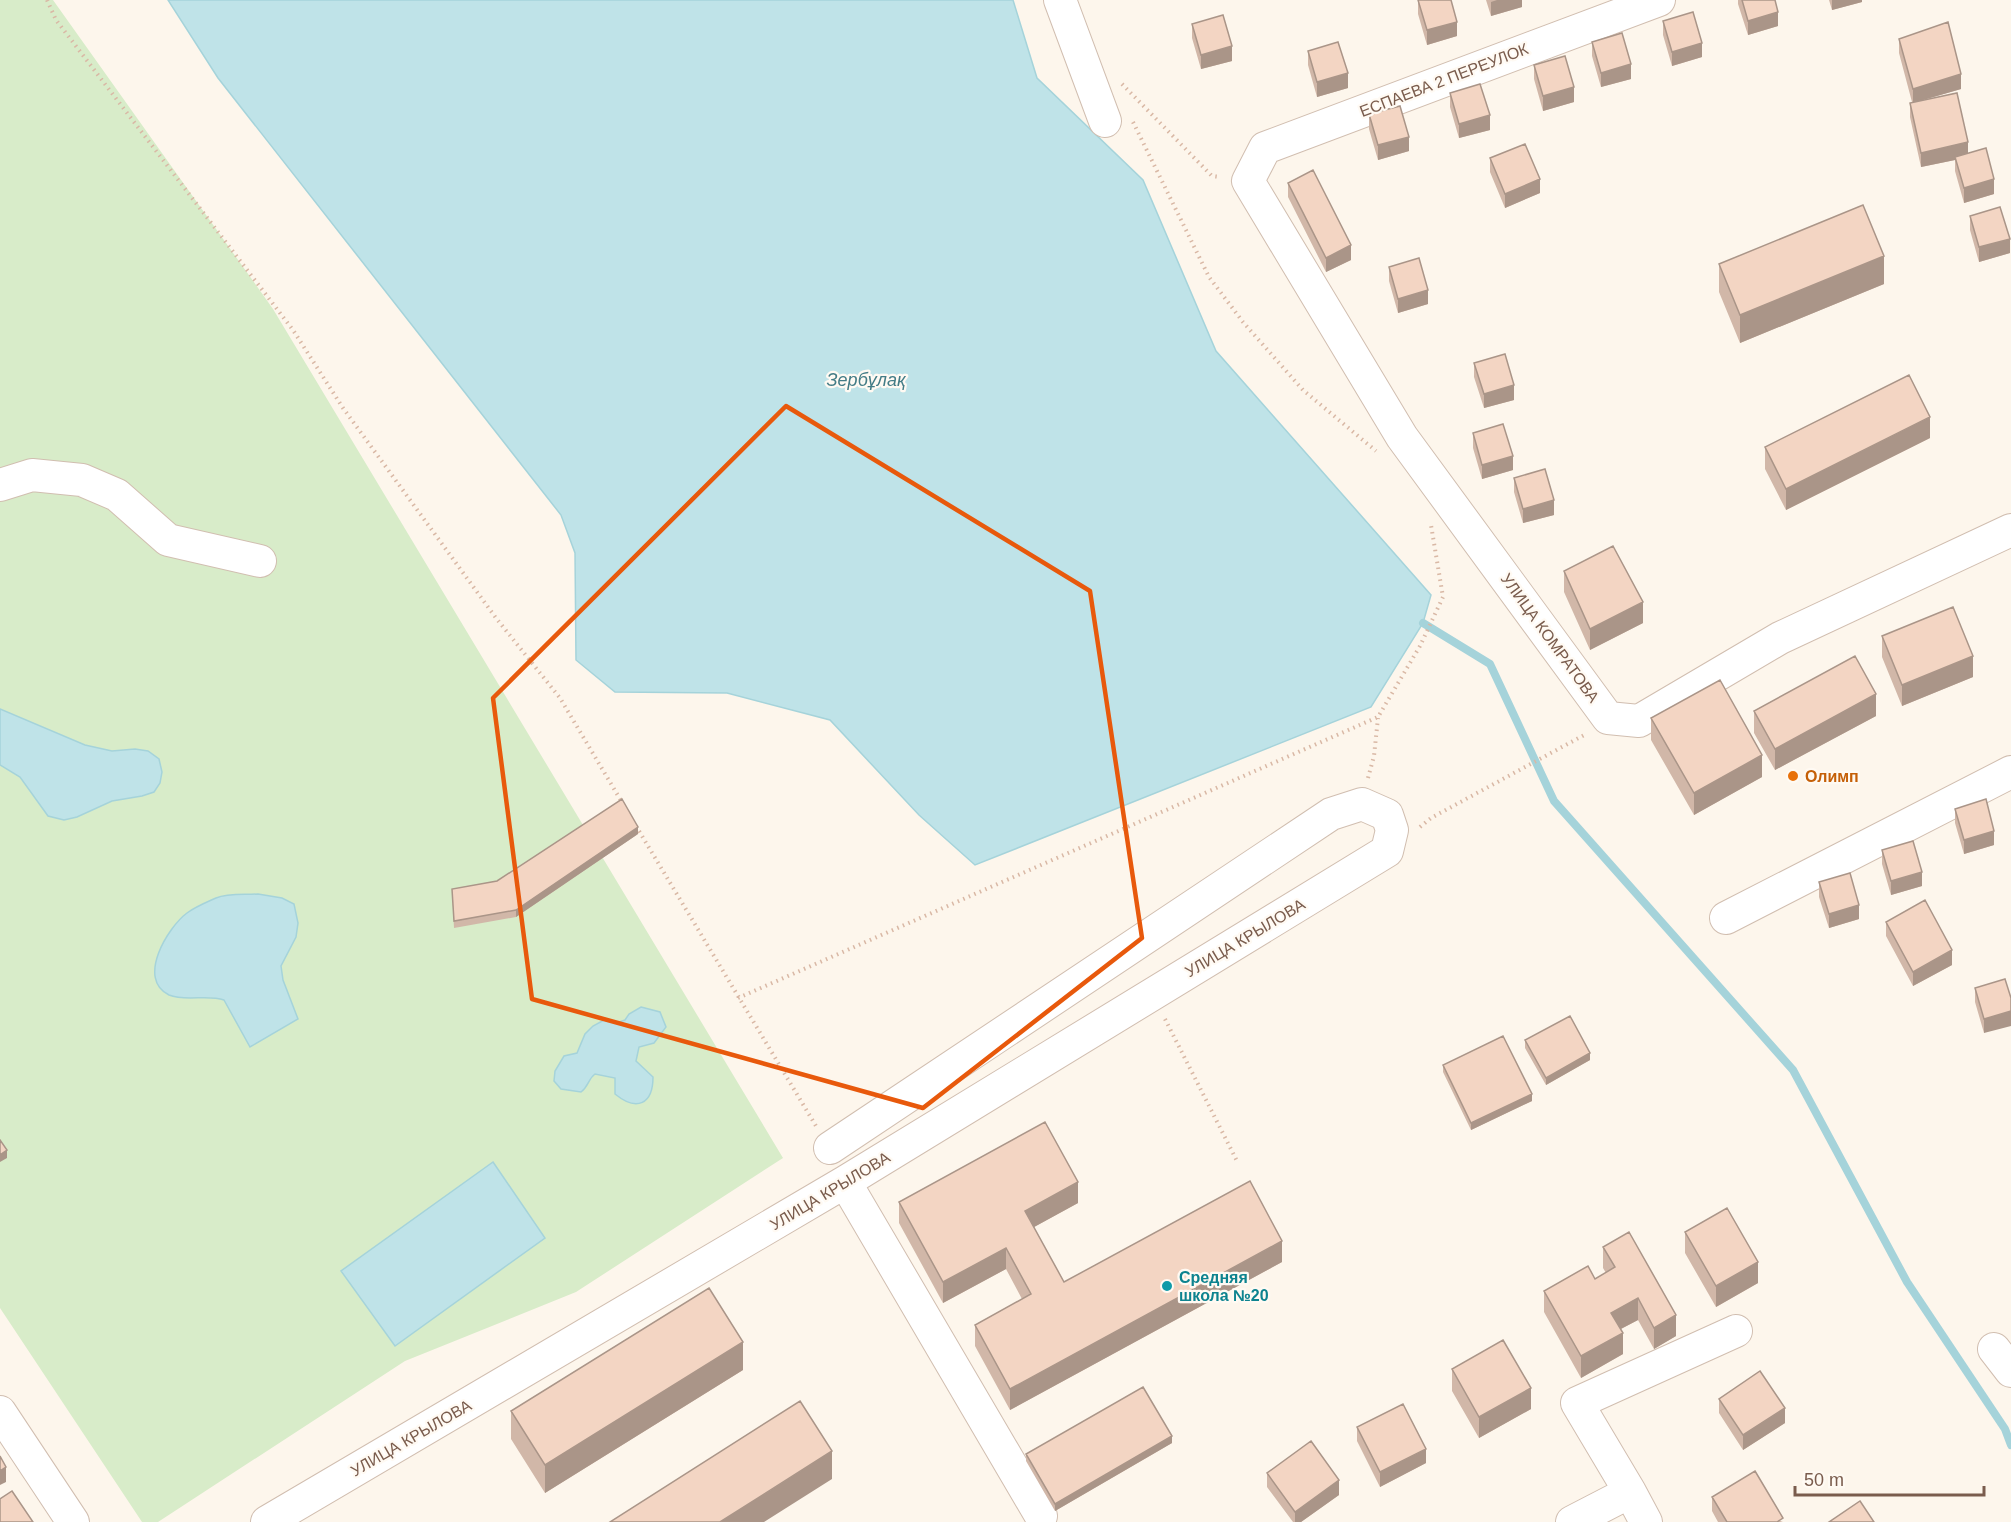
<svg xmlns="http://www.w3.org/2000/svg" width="2011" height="1522" viewBox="0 0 2011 1522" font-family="Helvetica,sans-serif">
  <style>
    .green { fill: #d8ecc9 }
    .water { fill: #bfe3e8; stroke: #a5d3da; stroke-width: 1.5 }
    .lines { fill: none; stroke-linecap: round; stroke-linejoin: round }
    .stream { stroke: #a5d3da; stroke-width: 8 }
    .minor-casing { stroke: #d1beb0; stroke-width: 34 }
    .path { stroke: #d9b8a5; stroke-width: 4; stroke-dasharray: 1.5 4.5; stroke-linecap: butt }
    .minor { stroke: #fff; stroke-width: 32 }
    .wall { fill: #d1b7a8 }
    .shaded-wall { fill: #aa9588 }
    .building { fill: #f3d5c3; stroke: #aa9588; stroke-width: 1.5 }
    .marked { fill: none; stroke: #e8590c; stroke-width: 4.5; stroke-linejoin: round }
    .food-dot { fill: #e8710a; stroke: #fffaf3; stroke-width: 2 }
    .culture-dot { fill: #0f9aa8; stroke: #fffaf3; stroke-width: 2 }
    .labels { text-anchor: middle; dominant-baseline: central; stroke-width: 4.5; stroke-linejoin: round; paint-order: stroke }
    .street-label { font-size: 16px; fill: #7a5c4d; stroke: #fffaf3 }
    .food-label { font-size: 16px; font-weight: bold; fill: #c56008; stroke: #fffaf3; text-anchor: start }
    .culture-label { font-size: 16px; font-weight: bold; fill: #0d838f; stroke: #fffaf3; text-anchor: start }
    .water-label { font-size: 18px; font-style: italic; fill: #437c86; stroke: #fffaf3 }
  </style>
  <rect width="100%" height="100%" fill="#fdf6ec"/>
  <path class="green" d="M0 0H53L273 309 783 1158 576 1292 405 1361 158 1522H142L0 1308Z"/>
  <path class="water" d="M168 0H1013L1037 78 1143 180 1216 351 1431 595 1423 623 1371 707 975 865 919 815 830 720 727 693 615 692 576 660 575 553 561 515 218 78Z
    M0 709 85 745 112 751 135 749 148 751 159 759 162 772 160 783 154 792 142 796 112 801 77 817 64 820 48 816 20 777 0 765Z
    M258 894 282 898 294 904 298 923 296 937 281 966 283 980 298 1019 250 1047 224 1000C207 994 186 1002 169 995 136 979 168 927 187 913 195 907 207 902 216 898 228 893 245 895 258 894Z
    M641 1007 660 1012 666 1027 654 1043 639 1047 636 1061 653 1077C653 1104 637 1112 615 1094V1078L595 1074C588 1079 589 1086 581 1092L561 1089 554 1081 555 1071 564 1056 577 1053 585 1034 593 1026 604 1020 619 1022 625 1020 629 1014Z
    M493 1162 545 1238 395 1346 341 1271Z"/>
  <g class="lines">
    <path class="stream" d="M1423 623 1490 664 1554 801 1793 1070 1907 1282 2005 1429 2011 1445"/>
    <g class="minor-casing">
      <path id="minor" d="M1060 0 1105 121
        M1659 0 1265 148 1248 181 1402 437 1608 718 1639 721 1780 638 2011 530
        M0 485 32 475 82 480 117 495 168 540 260 561
        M1726 918 2011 772
        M845 1182 1041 1516
        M1994 1349 2011 1371
        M0 1412 73 1522
        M1630 1492 1646 1522
        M267 1522 845 1182 1387 851 1392 830 1387 815 1362 804 1331 814 830 1148
        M1572 1522 1630 1492 1577 1403 1736 1331"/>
    </g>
    <path class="path" d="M47 0 56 20 293 330 343 408 496 618 560 698 623 804
      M1122 84 1212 176 1220 177
      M1133 122 1209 277 1243 322 1303 390 1376 451
      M1368 778 1374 756 1378 718
      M636 826 816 1126
      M1420 827 1431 818 1586 734
      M738 998 1378 717 1420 646 1443 597 1431 525
      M1165 1019 1238 1163"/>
    <use href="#minor" class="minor"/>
  </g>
  <path class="wall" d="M1418 0 1457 36 1427 45 1418 14Z
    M1486 0H1522V7L1491 16Z
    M1738 0H1775L1778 26 1748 35 1738 4Z
    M1829 0H1862V2L1832 10Z
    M1663 21 1702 57 1672 66 1663 35Z
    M1192 24 1232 61 1201 69 1192 38Z
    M1899 39 1961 89 1923 100 1968 153 1994 194 1964 203 1955 171V160L1921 167 1910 117V103L1912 102 1899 53Z
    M1592 42 1631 79 1601 87 1592 56Z
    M1308 51 1348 88 1317 97 1308 65Z
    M1534 65 1574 102 1543 111 1534 79Z
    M1450 93 1490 130 1459 138 1450 107Z
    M1369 114 1409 151 1378 160 1369 129Z
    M1490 158 1540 193 1505 208 1490 172Z
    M1288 183 1351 260 1326 272 1288 197Z
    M1970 216 2010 253 1979 262 1970 230Z
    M1719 264 1884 284 1740 343 1719 292Z
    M1389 267 1428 304 1398 313 1389 281Z
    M1474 363 1514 400 1484 408 1474 377Z
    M1473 433 1513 470 1482 479 1473 448Z
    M1930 438 1786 510 1765 469V447Z
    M1514 478 1554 515 1523 523 1514 492Z
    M1564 571 1643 623 1590 650 1564 592Z
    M1882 636 1973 677 1902 706 1882 657Z
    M1754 711 1876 716 1775 770 1754 733Z
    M1651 718 1762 777 1694 815 1651 740Z
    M1955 809 1994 845 1964 854 1955 823Z
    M638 834 516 917 454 928 452 889 497 881Z
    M1882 850 1922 886 1891 895 1882 864Z
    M1819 882 1859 919 1829 928 1819 897Z
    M1886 922 1952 965 1913 986 1886 936Z
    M1975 988 2011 998 1984 1033 1975 1002Z
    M1525 1040 1590 1060 1546 1085 1525 1048Z
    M1443 1065 1532 1101 1471 1130 1443 1072Z
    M899 1202 1078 1203 1034 1227 1064 1282 1282 1262 1010 1410 975 1346V1325L1022 1299 1006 1269 943 1303 899 1223Z
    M1685 1232 1758 1283 1716 1307 1685 1253Z
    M1603 1247 1676 1336 1654 1349 1638 1320 1621 1329 1623 1354 1581 1378 1544 1312V1291L1595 1279 1606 1273 1603 1268Z
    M1452 1369 1531 1409 1479 1438 1452 1391Z
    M743 1370 545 1493 511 1439V1411Z
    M1719 1399 1785 1423 1743 1450 1719 1413Z
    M1357 1427 1426 1463 1380 1487 1357 1441Z
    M1172 1443 1055 1511 1026 1461V1454Z
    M1267 1473 1339 1495 1301 1522H1293L1267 1487Z
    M1712 1497 1783 1522H1718L1712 1511Z"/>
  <path class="shaded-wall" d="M1497 0H1522V7L1491 16V2Z
    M1832 0H1862V2L1832 10Z
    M1778 12V26L1748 35V21Z
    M1457 22V36L1427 45V30Z
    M1702 43V57L1672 66V52Z
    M1232 46V61L1201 69V55Z
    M1631 64V79L1601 87V73Z
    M1348 73V88L1317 97V82Z
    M1961 74V89L1913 103V89Z
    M1574 87V102L1543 111V96Z
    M1490 115V130L1459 138V124Z
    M1409 137V151L1378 160V145Z
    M1968 142V157H1955V160L1921 167V153Z
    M1540 179V193L1505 208V194Z
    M1994 179V194L1964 203V188Z
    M2010 239V253L1979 262V247Z
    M1351 245V260L1326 272V258Z
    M1884 256V284L1740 343V315Z
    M1428 290V304L1398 313V299Z
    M1514 385V400L1484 408V394Z
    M1930 417V438L1786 510V489Z
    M1513 456V470L1482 479V465Z
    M1554 500V515L1523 523V509Z
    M1643 602V623L1590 650V629Z
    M1973 656V677L1902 706V685Z
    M1876 694V716L1775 770V749Z
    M1762 755V777L1694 815V793Z
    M638 827V834L516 917V910Z
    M1994 831V845L1964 854V840Z
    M1922 872V886L1891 895V881Z
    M1859 905V919L1829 928V914Z
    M1952 950V965L1913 986V972Z
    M2011 1011V1026L1984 1033V1019Z
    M1590 1053V1060L1546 1085V1078Z
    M1532 1094V1101L1471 1130V1123Z
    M7 1150V1158L0 1162V1155Z
    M1078 1182V1203L1025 1232V1211Z
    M1282 1241V1262L1010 1410V1389Z
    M1006 1248V1269L943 1303V1282Z
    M1758 1262V1283L1716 1307V1286Z
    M1638 1298V1320L1611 1334V1313Z
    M1676 1315V1336L1654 1349V1328Z
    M1623 1333V1354L1581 1378V1356Z
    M743 1342V1370L545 1493V1465Z
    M1531 1388V1409L1479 1438V1417Z
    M1785 1408V1423L1743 1450V1435Z
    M1172 1436V1443L1055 1511V1504Z
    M1426 1449V1463L1380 1487V1472Z
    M832 1451V1479L764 1522H720Z
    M6 1467V1482L0 1485V1471Z
    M1339 1480V1495L1301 1522H1295V1512Z"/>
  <path class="building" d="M1418 0H1451L1457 22 1427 30Z
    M1742 0H1775L1778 12 1748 21Z
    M1693 12 1702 43 1672 52 1663 21Z
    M1223 15 1232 46 1201 55 1192 24Z
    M1948 22 1961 74 1913 89 1899 39Z
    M1622 33 1631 64 1601 73 1592 42Z
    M1338 42 1348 73 1317 82 1308 51Z
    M1565 56 1574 87 1543 96 1534 65Z
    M1480 84 1490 115 1459 124 1450 93Z
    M1957 93 1968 142 1921 153 1910 103Z
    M1400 106 1409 137 1378 145 1369 114Z
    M1525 144 1540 179 1505 194 1490 158Z
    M1986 148 1994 179 1964 188 1955 157Z
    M1313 170 1351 245 1326 258 1288 183Z
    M1863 205 1884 256 1740 315 1719 264Z
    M2000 207 2010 239 1979 247 1970 216Z
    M1419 258 1428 290 1398 299 1389 267Z
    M1505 354 1514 385 1484 394 1474 363Z
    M1909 375 1930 417 1786 489 1765 447Z
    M1503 424 1513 456 1482 465 1473 433Z
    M1545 469 1554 500 1523 509 1514 478Z
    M1613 546 1643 602 1590 629 1564 571Z
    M1953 607 1973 656 1902 685 1882 636Z
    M1855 656 1876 694 1775 749 1754 711Z
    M1720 680 1762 755 1694 793 1651 718Z
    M622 799 638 827 516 910 454 921 452 889 497 881Z
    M1986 799 1994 831 1964 840 1955 809Z
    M1913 841 1922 872 1891 881 1882 850Z
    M1850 873 1859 905 1829 914 1819 882Z
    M1925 900 1952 950 1913 972 1886 922Z
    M2005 979 2011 998V1011L1984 1019 1975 988Z
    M1570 1016 1590 1053 1546 1078 1525 1040Z
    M1503 1036 1532 1094 1471 1123 1443 1065Z
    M1045 1122 1078 1182 1025 1211 1064 1282 1250 1181 1282 1241 1010 1389 975 1325 1031 1294 1006 1248 943 1282 899 1202Z
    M0 1140 7 1150 0 1155Z
    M1727 1208 1758 1262 1716 1286 1685 1232Z
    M1629 1232 1676 1315 1654 1328 1638 1298 1611 1313 1623 1333 1581 1356 1544 1291 1588 1266 1595 1279 1615 1267 1603 1247Z
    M709 1288 743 1342 545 1465 511 1411Z
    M1503 1340 1531 1388 1479 1417 1452 1369Z
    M1760 1371 1785 1408 1743 1435 1719 1399Z
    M1143 1387 1172 1436 1055 1504 1026 1454Z
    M800 1401 832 1451 720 1522H610Z
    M1403 1404 1426 1449 1380 1472 1357 1427Z
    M1311 1441 1339 1480 1295 1512 1267 1473Z
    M0 1456 6 1467 0 1471Z
    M1755 1471 1783 1518 1777 1522H1727L1712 1497Z
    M12 1491 33 1522H0V1499Z
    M1860 1501 1874 1522H1829Z"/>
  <path class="marked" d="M786 406 1090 591 1142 938 923 1108 532 999 493 698Z"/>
  <circle class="food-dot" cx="1793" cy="776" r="6"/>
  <circle class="culture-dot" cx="1167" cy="1286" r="6"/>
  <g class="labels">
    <g class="street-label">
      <text transform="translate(1444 80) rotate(-21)">ЕСПАЕВА 2 ПЕРЕУЛОК</text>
      <text transform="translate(1550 638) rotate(54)">УЛИЦА КОМРАТОВА</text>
      <text transform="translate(1245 938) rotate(-31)">УЛИЦА КРЫЛОВА</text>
      <text transform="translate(830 1191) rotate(-31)">УЛИЦА КРЫЛОВА</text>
      <text transform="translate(411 1438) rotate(-30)">УЛИЦА КРЫЛОВА</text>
    </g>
    <g class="food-label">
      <text x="1805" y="776">Олимп</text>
    </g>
    <g class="culture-label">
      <text x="1179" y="1277">Средняя<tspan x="1179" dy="18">школа №20</tspan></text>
    </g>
    <g class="water-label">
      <text x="866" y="380">Зербұлақ</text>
    </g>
  </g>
  <path d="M1795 1486v9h189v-9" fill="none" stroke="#7a5c4d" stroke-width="3"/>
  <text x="1804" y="1486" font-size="18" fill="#7a5c4d" stroke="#fffaf3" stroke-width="4.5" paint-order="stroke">50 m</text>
</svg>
